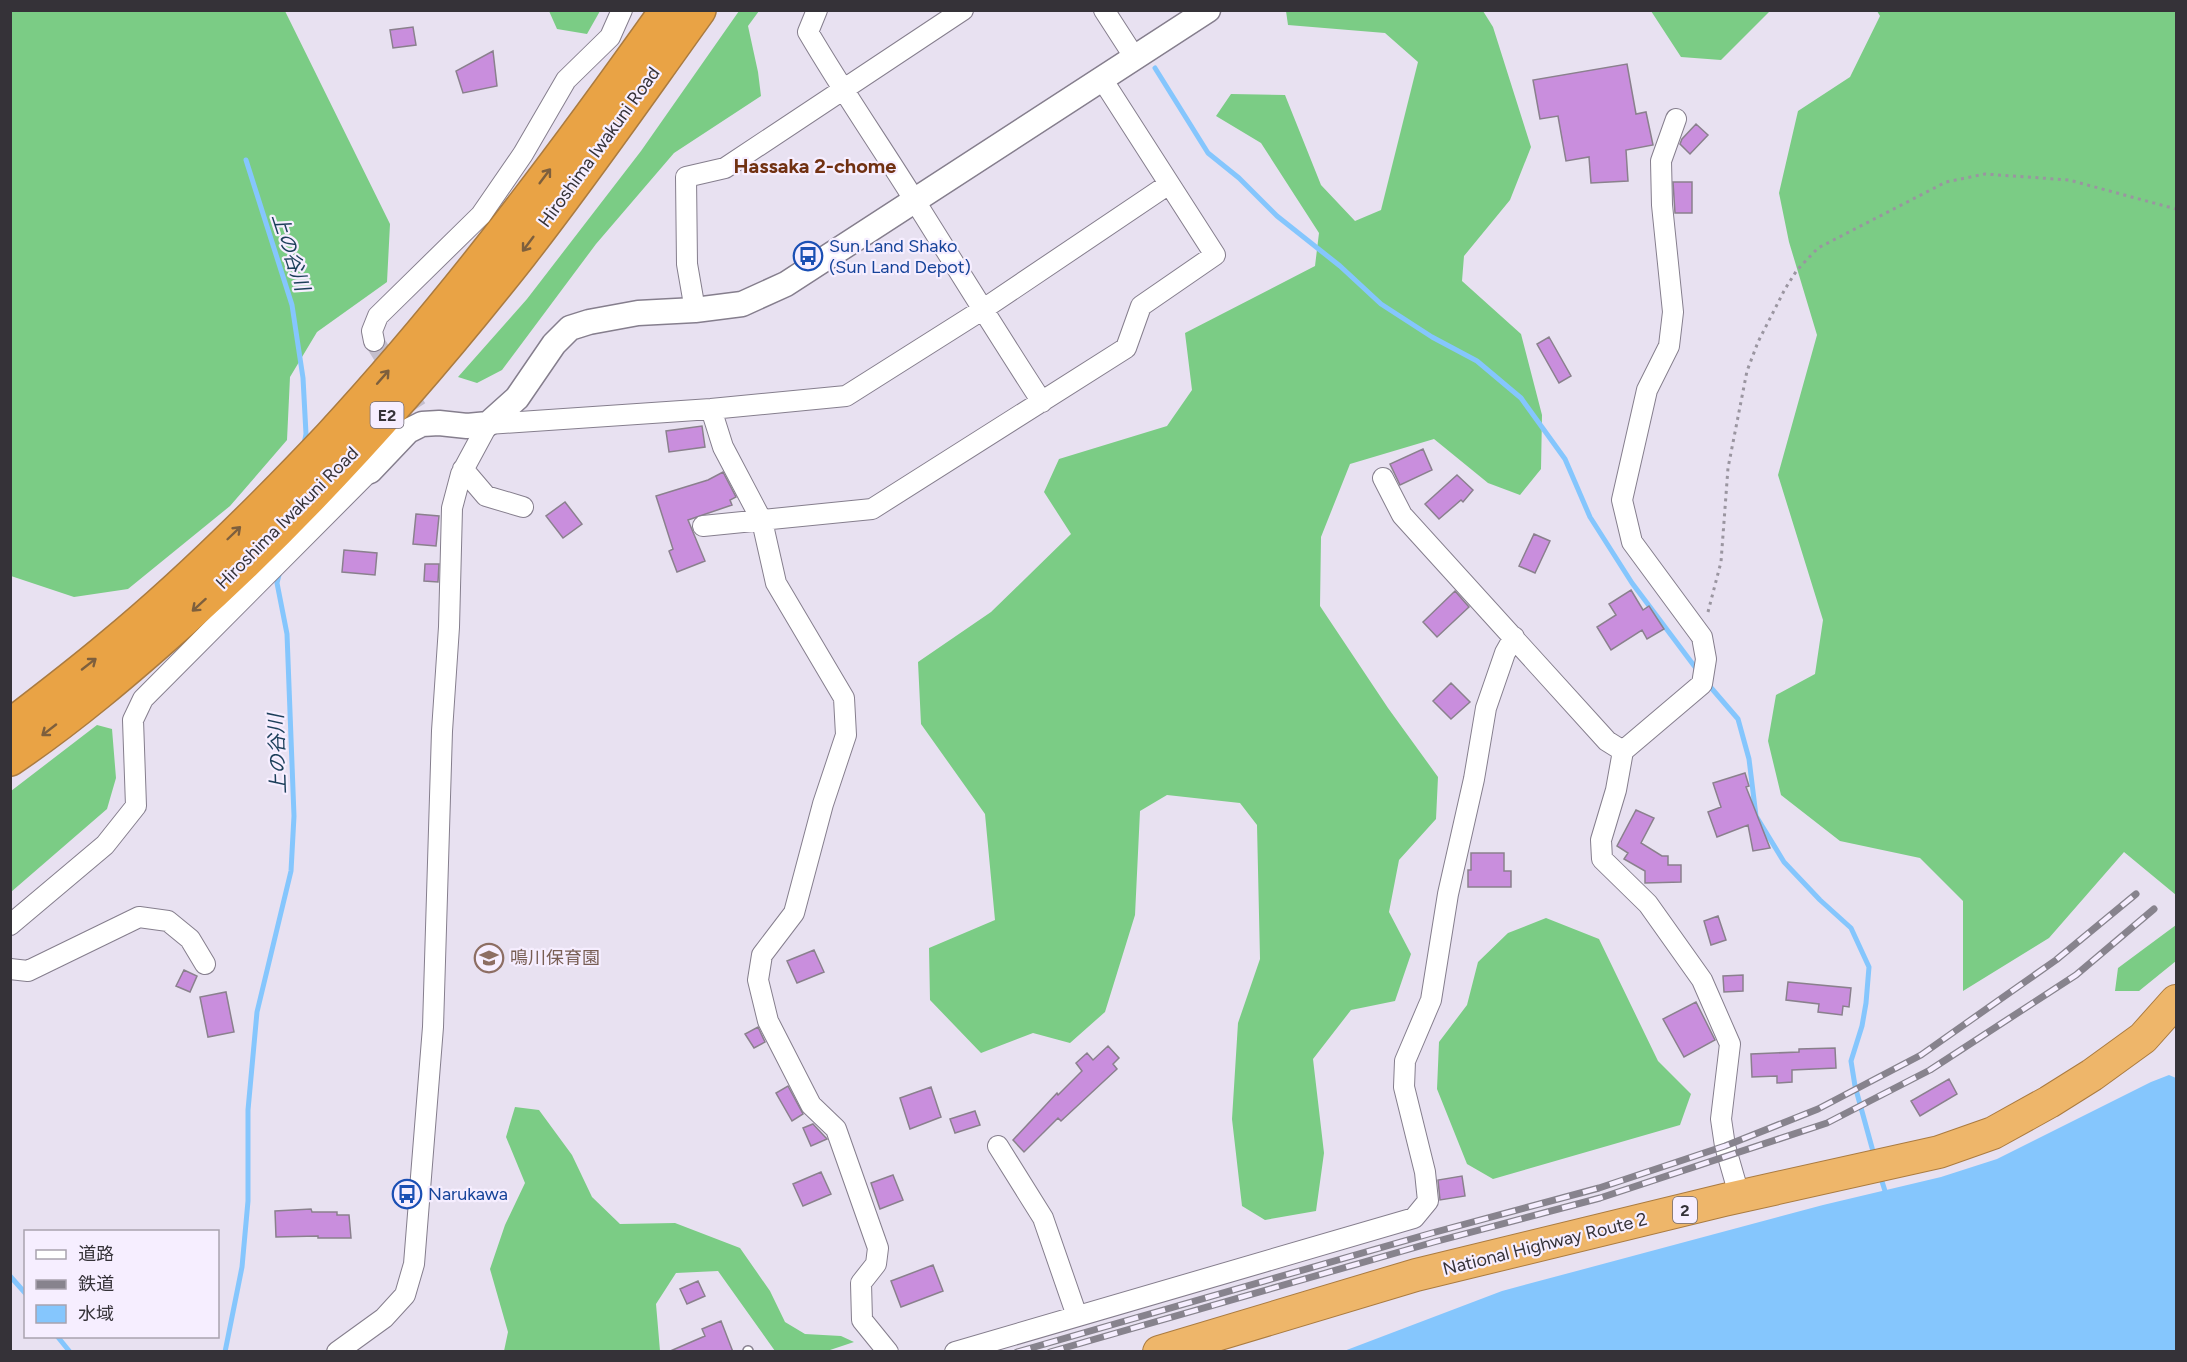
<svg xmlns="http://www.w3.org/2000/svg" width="2187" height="1362" viewBox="0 0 2187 1362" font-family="Figtree,'Noto Sans JP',sans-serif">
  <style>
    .forest { fill: #7bcc85 }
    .water { fill: #85c6fd }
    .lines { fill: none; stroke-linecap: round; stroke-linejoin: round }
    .stream { stroke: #85c6fd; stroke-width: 5 }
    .building { fill: #c98edd; stroke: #8a808d; stroke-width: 1.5 }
    .minor-tunnel { stroke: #c4becc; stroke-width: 20; stroke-dasharray: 20 10; stroke-linecap: butt }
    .service-casing { stroke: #857e8d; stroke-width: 12 }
    .minor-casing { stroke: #857e8d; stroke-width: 22 }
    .tertiary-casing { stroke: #857e8d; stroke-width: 27 }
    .trunk-casing { stroke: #aa7b40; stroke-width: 34 }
    .motorway-casing { stroke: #aa7b40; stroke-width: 36 }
    .path { stroke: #9a95a0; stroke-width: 3; stroke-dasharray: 3 4.5; stroke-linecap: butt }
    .service { stroke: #fff; stroke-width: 9 }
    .minor { stroke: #fff; stroke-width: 20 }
    .tertiary { stroke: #fff; stroke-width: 24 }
    .trunk { stroke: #eeb66a; stroke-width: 32 }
    .motorway { stroke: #e9a345; stroke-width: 33 }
    .rail-casing { stroke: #87838d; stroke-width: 7 }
    .rail { stroke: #f6eeff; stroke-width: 4.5; stroke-dasharray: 14; stroke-linecap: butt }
    .oneway { stroke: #7d5f3d }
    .labels { text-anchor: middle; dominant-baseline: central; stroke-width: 4.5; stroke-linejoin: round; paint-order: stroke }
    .shield { fill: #f6eeff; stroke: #6f6a74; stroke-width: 1.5 }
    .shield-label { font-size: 16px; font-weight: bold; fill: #353238 }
    .street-label { font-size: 18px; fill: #353238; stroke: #f6eeff }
    .transit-label { font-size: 18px; fill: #164399; stroke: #f6eeff; text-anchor: start }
    .education-label { font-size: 18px; fill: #785e54; stroke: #f6eeff; text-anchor: start }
    .neighbourhood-label { font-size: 20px; font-weight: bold; fill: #713112; stroke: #f6eeff }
    .water-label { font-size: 20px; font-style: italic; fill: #1c3f5a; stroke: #f6eeff }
  </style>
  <rect width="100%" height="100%" fill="#e8e1f1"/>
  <path class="forest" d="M11 10 285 11 390 224 387 282 317 332 290 377 287 440 230 506 128 589 74 597 11 576Z
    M549 11H600L587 34 557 29Z
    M739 11H759L748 26 758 72 761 96 674 153 596 244 502 370 477 383 458 377 527 299 641 151Z
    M1286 11H1483L1493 27 1531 147 1510 200 1464 256 1462 281 1521 334 1542 415 1541 469 1520 495 1488 483 1434 439 1350 464 1321 537 1320 606 1388 708 1438 777 1436 819 1399 860 1389 912 1411 954 1395 1001 1351 1010 1313 1059 1324 1153 1316 1211 1265 1220 1242 1206 1232 1119 1238 1023 1260 959 1257 825 1240 803 1167 795 1140 811 1135 915 1105 1012 1070 1043 1033 1033 981 1053 930 1000 929 948 995 920 985 814 921 724 918 662 991 612 1071 534 1044 492 1059 459 1167 426 1192 390 1185 333 1315 266 1319 233 1261 143 1216 116 1231 94 1285 95 1321 185 1355 221 1381 210 1418 62 1385 33 1288 25Z
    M1651 11H1770L1721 60 1681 57Z
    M1877 11H2176V895L2124 852 2049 938 1963 991V901L1920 858 1840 841 1781 795 1768 741 1776 695 1815 674 1823 620 1778 475 1817 335 1789 242 1779 193 1798 111 1850 77 1880 16Z
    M97 725 112 729 116 778 107 809 11 892V791Z
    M1546 918 1599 939 1658 1061 1691 1094 1680 1125 1493 1179 1467 1164 1437 1089 1439 1042 1467 1005 1478 962 1508 933Z
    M2176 925V961L2139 991H2115L2118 968Z
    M515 1107 539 1110 572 1155 592 1197 620 1224 675 1223 740 1248 770 1291 785 1322 805 1334 841 1336 854 1342 827 1351H775L718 1271 676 1273 656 1304 660 1351H504L508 1332 490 1269 505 1225 525 1183 506 1137Z"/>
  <path class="water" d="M2169 1075 2176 1078V1351H1344L1502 1291 1823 1205 1941 1177 1997 1159 2151 1082Z"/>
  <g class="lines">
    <path class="stream" d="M1155 68 1208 153 1239 178 1277 216 1340 266 1381 304 1432 337 1477 361 1521 398 1565 459 1590 517 1632 583 1698 671
      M246 160 292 305 303 378 306 434 304 444
      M1707 683 1738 719 1749 759 1756 816 1784 862 1820 900 1851 928 1869 967 1866 1003 1862 1026 1851 1061 1855 1086 1874 1155
      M1880 1175 1885 1191
      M10 1276 26 1294
      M57 1336 70 1352
      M225 1352 242 1267 248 1201V1110L257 1012 291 871 294 816 287 634 277 583 280 571"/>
  </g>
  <path class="building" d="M413 27 416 45 393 48 390 30Z
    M493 51 497 86 463 93 456 71Z
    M1627 64 1636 114 1646 112 1653 145 1626 150 1628 181 1591 183 1589 157 1566 161 1558 116 1540 119 1533 80Z
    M1696 124 1708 135 1690 154 1680 144 1682 139Z
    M1673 182H1692V213H1675Z
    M1549 337 1571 376 1559 383 1537 344Z
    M702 426 705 447 669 452 666 431Z
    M1423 449 1432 470 1400 485 1390 464Z
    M723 472 736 497 730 500 732 505 688 520 705 561 677 572 669 551 673 549 656 496 708 480Z
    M1457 475 1473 490 1463 502 1461 500 1439 519 1425 504Z
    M565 502 582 524 563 538 546 516Z
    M416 514 439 516 436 546 413 544Z
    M1534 534 1550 541 1535 573 1519 566Z
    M344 550 377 553 375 575 342 572Z
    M425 564H439L438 582 424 581Z
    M1631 590 1643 610 1649 606 1664 629 1647 639 1642 630 1611 650 1597 627 1616 615 1609 604Z
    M1455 591 1469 607 1437 637 1423 622Z
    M1451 683 1470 702 1451 719 1433 701Z
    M1745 773 1749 786 1746 787 1770 848 1753 851 1748 825 1717 837 1708 812 1721 807 1713 783Z
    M1636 810 1654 818 1641 843 1662 856H1668V865H1681V882L1645 883V871L1624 859 1628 853 1617 846Z
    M1471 853H1504V871H1511V887H1468V870H1471Z
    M1718 916 1726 940 1711 945 1704 921Z
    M814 950 824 972 797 983 787 961Z
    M184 970 197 976 190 992 176 986Z
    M1743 975V991L1724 992 1723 976Z
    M1788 982 1851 988 1849 1007 1843 1006 1842 1015 1818 1012 1819 1004 1786 1000Z
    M226 992 234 1032 208 1037 200 997Z
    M1696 1002 1715 1040 1684 1057 1663 1019Z
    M758 1027 765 1042 754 1048 745 1034Z
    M1108 1046 1119 1058 1113 1064 1117 1069 1061 1121 1058 1118 1024 1152 1013 1140 1057 1093 1058 1095 1082 1071 1076 1063 1087 1053 1093 1060Z
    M1835 1048 1836 1068 1792 1070V1082L1777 1083V1076L1752 1077 1751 1054 1799 1052V1049Z
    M1949 1079 1957 1094 1920 1116 1911 1101Z
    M788 1086 803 1114 792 1121 776 1093Z
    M931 1087 941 1117 910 1129 900 1098Z
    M975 1111 980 1125 955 1133 950 1119Z
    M813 1124 827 1139 811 1146 803 1128Z
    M821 1172 831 1194 803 1206 793 1184Z
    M893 1175 903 1200 880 1209 871 1183Z
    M1462 1176 1465 1196 1440 1200 1438 1180Z
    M311 1209 312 1212H337V1215H349L351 1238H318V1236L276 1237 275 1211Z
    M933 1265 943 1291 901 1307 891 1281Z
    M698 1281 705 1296 687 1304 680 1289Z
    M721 1321 733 1352H668L705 1336 702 1329Z"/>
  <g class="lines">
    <path class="minor-tunnel" d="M374 341 417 409 422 424"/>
    <g class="service-casing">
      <path id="service" d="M748 1351V1352"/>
    </g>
    <g class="minor-casing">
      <path id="minor" d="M817 10 808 32C842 90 880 145 915 201 957 268 999 336 1042 402
        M1104 10 1135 58
        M1676 119 1661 161 1662 205 1673 312 1669 346 1647 390 1622 500 1632 542 1702 637 1706 659 1702 684 1623 751 1616 790 1601 840 1602 859 1648 904 1702 980 1730 1044 1721 1119 1725 1146 1740 1198
        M695 310 687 264 686 177 725 168 963 10
        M374 341 372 331 378 316 481 215 523 154 566 80 610 37 622 10
        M711 409 723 447 762 521 776 583 844 698 846 735 823 804 794 913 762 955 758 980 768 1021 811 1105 836 1129 878 1248 876 1264 861 1283 862 1320 888 1352
        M463 469 486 496 523 507
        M1383 478 1402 515 1607 741 1623 751
        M703 526 872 509 1126 348 1141 306 1215 255 1102 79
        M10 925 105 845 136 806 133 720 143 699 370 471
        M10 969 28 971 139 917 168 921 190 939 205 964
        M998 1146 1043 1218 1077 1316
        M337 1352 384 1318 405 1295 414 1264 433 1027 442 731 449 627 452 508 461 474 488 424 711 409 846 396 982 310 1169 184
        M955 1352 1414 1218 1428 1201 1425 1172 1404 1087 1405 1061 1431 1000 1448 894 1474 779 1486 708 1505 653 1514 637"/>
    </g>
    <g class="tertiary-casing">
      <path id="tertiary" d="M370 471 408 431 422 424 439 423 467 426 488 424 517 398 554 344 570 328 589 322 638 313 695 310 742 304 786 284 1208 10"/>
    </g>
    <g class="trunk-casing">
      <path id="trunk" d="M1159 1352 1416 1275 1724 1200 1939 1152 1993 1133 2049 1102 2092 1075 2143 1038 2176 1001"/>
    </g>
    <g class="motorway-casing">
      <path id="motorway" d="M10 726C44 700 78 674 110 647 188 583 261 510 330 437 453 304 562 158 667 10
        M10 759C71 718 128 669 182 621 306 510 417 386 520 255 582 176 640 92 699 10"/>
    </g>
    <path class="path" d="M1708 612 1721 562 1728 468 1747 371 1758 342 1785 289 1797 270 1818 248 1946 182 1985 174 2069 180 2176 209"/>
    <use href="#service" class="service"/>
    <use href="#minor" class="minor"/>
    <use href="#tertiary" class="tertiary"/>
    <use href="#trunk" class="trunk"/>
    <use href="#motorway" class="motorway"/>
    <g class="rail-casing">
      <path id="rail" d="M1017 1352 1432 1233 1599 1188 1725 1146 1818 1109 1921 1055 2056 960 2136 894
        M1050 1352 1434 1242 1600 1198 1827 1123 1930 1070 2076 975 2154 909"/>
    </g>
    <use href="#rail" class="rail"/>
  </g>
  <defs><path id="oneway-shaft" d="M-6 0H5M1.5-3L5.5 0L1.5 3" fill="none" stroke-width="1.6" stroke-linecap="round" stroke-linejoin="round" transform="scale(1.5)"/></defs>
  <g class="oneway">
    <use href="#oneway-shaft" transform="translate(545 176) rotate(-53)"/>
    <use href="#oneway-shaft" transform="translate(528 244) rotate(127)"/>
    <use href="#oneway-shaft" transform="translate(383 377) rotate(-49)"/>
    <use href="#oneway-shaft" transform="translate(234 533) rotate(-44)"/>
    <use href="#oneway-shaft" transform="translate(199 605) rotate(138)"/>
    <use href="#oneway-shaft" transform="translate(89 664) rotate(-38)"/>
    <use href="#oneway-shaft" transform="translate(49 730) rotate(142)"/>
  </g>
  <defs>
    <g id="bus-ring" transform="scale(1.5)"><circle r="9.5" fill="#f6eeff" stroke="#1a4fb4" stroke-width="1.5"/><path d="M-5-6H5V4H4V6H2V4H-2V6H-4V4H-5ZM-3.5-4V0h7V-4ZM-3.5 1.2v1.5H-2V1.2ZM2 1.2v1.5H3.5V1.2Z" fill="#1a4fb4"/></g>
    <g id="school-ring" transform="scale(1.5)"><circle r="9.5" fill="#f6eeff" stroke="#8d6e63" stroke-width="1.5"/><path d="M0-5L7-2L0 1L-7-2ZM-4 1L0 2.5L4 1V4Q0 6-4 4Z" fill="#8d6e63"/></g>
  </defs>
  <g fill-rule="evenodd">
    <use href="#bus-ring" x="808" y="256"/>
    <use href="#school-ring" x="489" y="958"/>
    <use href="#bus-ring" x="407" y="1194"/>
  </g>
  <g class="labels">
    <g class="shield">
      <rect x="370.5" y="402" width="33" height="26" rx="4.5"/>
      <rect x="1673" y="1197" width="24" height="26" rx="4.5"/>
    </g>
    <g class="shield-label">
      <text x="387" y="415">E2</text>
      <text x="1685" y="1210">2</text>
    </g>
    <g class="street-label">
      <text transform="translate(599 147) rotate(-54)">Hiroshima Iwakuni Road</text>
      <text transform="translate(287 518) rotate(-45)">Hiroshima Iwakuni Road</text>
      <text transform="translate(1545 1244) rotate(-14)">National Highway Route 2</text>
    </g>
    <g class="transit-label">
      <text x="829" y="246">Sun Land Shako<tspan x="829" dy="21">(Sun Land Depot)</tspan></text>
      <text x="428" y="1194">Narukawa</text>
    </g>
    <g class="education-label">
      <text x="510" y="958">鳴川保育園</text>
    </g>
    <g class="neighbourhood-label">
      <text x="815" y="166">Hassaka 2-chome</text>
    </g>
    <g class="water-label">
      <text transform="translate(291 252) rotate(72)">上の谷川</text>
      <text transform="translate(277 754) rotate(-92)">上の谷川</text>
    </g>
  </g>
  <rect width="2187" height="1362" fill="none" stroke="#353238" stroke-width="24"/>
  <rect x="24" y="1230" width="195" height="108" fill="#f6eeff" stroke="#a9a3af" stroke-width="1.5"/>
  <rect x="36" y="1250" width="30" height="9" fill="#ffffff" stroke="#a9a3af" stroke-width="1.5"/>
  <text x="78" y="1260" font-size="18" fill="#353238">道路</text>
  <rect x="36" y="1280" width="30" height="9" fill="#87838d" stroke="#a9a3af" stroke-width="1.5"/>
  <text x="78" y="1290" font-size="18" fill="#353238">鉄道</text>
  <rect x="36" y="1305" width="30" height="18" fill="#85c6fd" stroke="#a9a3af" stroke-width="1.5"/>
  <text x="78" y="1320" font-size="18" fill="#353238">水域</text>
</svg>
